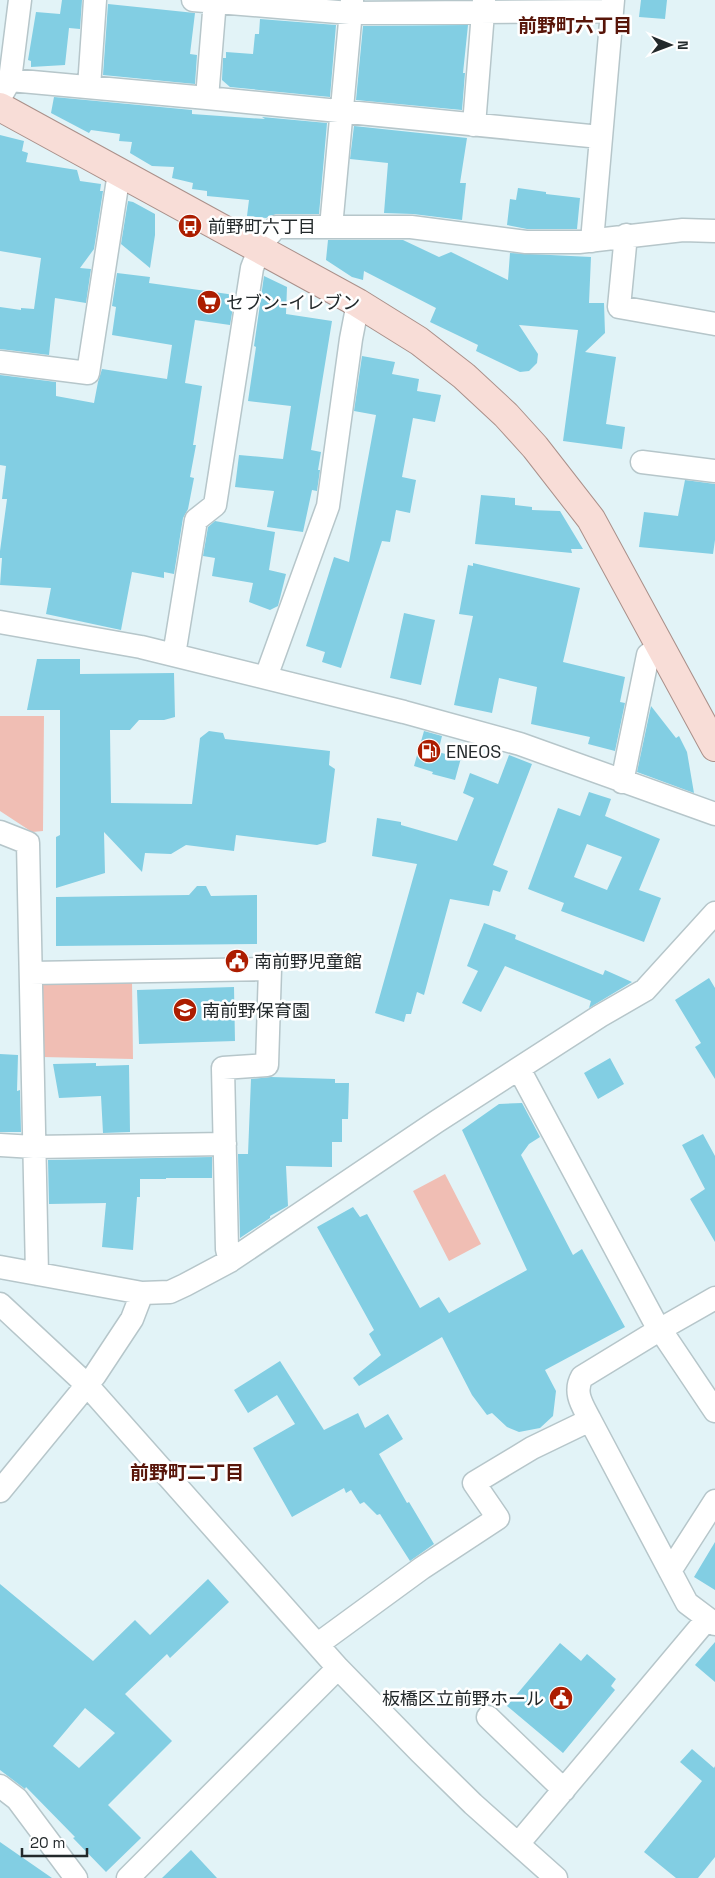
<svg xmlns="http://www.w3.org/2000/svg" width="715" height="1878" viewBox="0 0 715 1878" font-family="'Space Grotesk','Noto Sans JP',sans-serif">
  <style>
    .green { fill: #f0beb4 }
    .building { fill: #82cee3; fill-rule: evenodd }
    .lines { fill: none; stroke-linecap: round; stroke-linejoin: round }
    .minor-casing { stroke: #b6c6ca; stroke-width: 25 }
    .major-casing { stroke: #aa908a; stroke-width: 30 }
    .minor { stroke: #fff; stroke-width: 22 }
    .major { stroke: #f8ddd7; stroke-width: 28 }
    .labels { text-anchor: middle; dominant-baseline: central; stroke-width: 5; stroke-linejoin: round; paint-order: stroke }
    .poi-label { font-size: 18px; fill: #23292b; stroke: #fff; text-anchor: start }
    .neighbourhood-label { font-size: 19px; font-weight: bold; fill: #581509; stroke: #fff }
  </style>
  <rect width="100%" height="100%" fill="#e2f3f7"/>
  <path class="green" d="M0 716H44L43 831 32 832 0 811Z
    M46 980 132 981 133 1059 42 1057 41 987Z
    M445 1174 481 1244 449 1261 413 1191Z"/>
  <path class="building" d="M62 0H82L80 29 69 28 65 65 31 67V61L28 60 36 12 60 14Z
    M641 0H667L665 19 639 17Z
    M108 4 195 13 190 54 197 55 195 84 103 75Z
    M260 19 336 25 330 97 230 87 222 80 223 58H226V52L253 54 255 34H259Z
    M468 25 463 73H465L462 110 356 100 363 26Z
    M54 97 192 110V114L265 119 262 117 327 123 319 214H276L266 218 247 216 249 200 207 196V191L192 189 193 183 172 178 174 167 152 166 130 153 132 142 119 141 120 134 91 130 89 133 51 113Z
    M354 126 467 138 460 183H466L462 220 413 214 384 213 388 163 350 159Z
    M0 135 24 141 22 151 28 153 26 162 77 170 80 181 101 184 100 191H103L94 249 80 268 91 269 86 303 55 298 49 355 0 349V307L21 310V308L34 309 41 258 0 251Z
    M518 188 546 192V194L580 198 577 229H527L507 225 510 199 516 200Z
    M128 201 133 202 155 214V235L150 268 121 244Z
    M328 240H403L439 257 451 252 508 280 510 253 591 257 589 303H604L605 333 585 352 616 357 606 424 625 427 622 449 563 441 578 330 519 325 538 354 537 363 529 371 520 372 476 351 478 345 430 322 436 308 364 271 363 280 352 277 326 260Z
    M117 273 150 277 149 283 235 295 230 325 195 320 185 383 202 386 193 445H196L190 477 194 478 188 509 183 518 174 574 164 572V578L132 572 121 630 46 614 51 588 0 585 2 558H0V551L7 499H2L6 466 0 465V375L56 382V396L94 403 98 382 102 369 167 379 172 345 112 335 116 307 112 306Z
    M264 276 287 287 286 314 332 321 311 450 321 452 318 470H320L317 491 312 490 303 532 267 527 274 491 235 487 239 455 283 459 291 406 248 401 256 347 254 346Z
    M362 356 395 362 392 374 419 379 417 391 441 395 435 422 413 418 402 477 416 480 410 513 396 510 390 542 382 541 341 668 322 662 325 652 306 646 334 557 349 562 376 415 354 411Z
    M685 480 715 484V540L713 554 639 547 644 512 678 516Z
    M481 495 515 498V505L532 507V510L560 511 583 549H571L572 553 475 544Z
    M215 521 275 532 269 570 286 574 278 606 270 610 249 602 253 583 212 576 215 558 203 556 208 527Z
    M473 563 580 588 563 662 625 677 620 702 625 703 615 751 588 744 590 737 531 724 537 687 499 678 492 713 454 705 473 616 459 614 468 565 473 566Z
    M404 613 435 620 421 685 390 678Z
    M37 659H80V674L174 673 175 717 164 720H139L130 730H110L111 803 192 804 200 738 209 731 223 733 225 739 330 751 329 765 335 769 326 842 317 845 236 835 234 851 186 845 171 854 145 853 142 872 104 832 105 873 56 888V837L60 835V710H27Z
    M651 706 676 738 679 736 687 752 694 793 637 772Z
    M424 731 442 736 438 752 461 758 455 780 432 774 433 772 414 766Z
    M509 755 532 764 493 865 508 871 500 892 493 890 489 906 450 899 424 995 417 992 411 1014H406L404 1022 375 1013 417 864 372 856 377 818 401 822V825L457 841 474 798 463 793 470 773 498 784Z
    M589 792 611 799 605 816 660 839 639 890 661 898 644 942 561 911 564 903 528 889 558 808 580 816ZM587 844 622 857 607 890 574 877Z
    M197 886H206L211 896 257 895V944L56 946V897L189 895Z
    M484 923 516 935 515 939 603 975 605 970 632 982 589 1008 591 1001 505 966 481 1012 462 1003 478 971 467 966Z
    M709 978 715 988V1079L695 1047 701 1043 675 1000Z
    M234 987 235 1041 139 1044 137 990Z
    M0 1054 18 1055 17 1091 20 1090 21 1132H0Z
    M610 1058 624 1084 598 1099 584 1073Z
    M96 1063V1066L129 1065 130 1132 103 1133 101 1096 59 1098 53 1064Z
    M271 1077 335 1079V1083H349L348 1119H342V1142H332V1167L286 1166 288 1206 270 1216V1218L240 1238 238 1154H248L251 1079Z
    M522 1103 540 1137 529 1144 521 1155 573 1255 582 1249 625 1327 545 1370 556 1391 553 1416 540 1428 519 1432 507 1427 492 1413 487 1415 472 1395 442 1337 359 1386 353 1378 381 1355 369 1334 374 1330 317 1227 353 1207 360 1217 367 1214 420 1308 439 1297 449 1313 527 1270 462 1130 499 1104Z
    M703 1134 715 1156V1242L690 1199 705 1189 682 1145Z
    M212 1157V1178H166V1179H140V1197H137L133 1250 102 1247 106 1203 49 1204 48 1160Z
    M280 1361 324 1430 358 1413 365 1428 388 1414 403 1439 379 1454 407 1503 409 1502 434 1544 410 1561 380 1514 377 1515 364 1502 360 1504 351 1490 346 1493 344 1488 292 1517 253 1448 295 1424 277 1395 248 1413 234 1390Z
    M715 1542V1590L694 1577Z
    M208 1579 229 1602 170 1658 167 1654 125 1694 172 1741 108 1805 141 1838 106 1872 73 1838 75 1837 26 1787 25 1789 0 1770V1584L93 1661 135 1620 150 1635ZM85 1708 115 1733 79 1768 53 1746Z
    M715 1642V1682L695 1665Z
    M560 1643 581 1661 587 1654 616 1679 611 1686 615 1690 563 1753 507 1706Z
    M692 1749 714 1768 715 1766V1857L698 1878H676L644 1852 702 1781 680 1762Z
    M0 1842 52 1878H0Z
    M191 1850 217 1878H162Z"/>
  <g class="lines">
    <g class="minor-casing">
      <path id="minor" d="M193 0 350 13 612 11
        M10 80 207 98 600 137
        M89 87 95 0
        M2 94 10 80 20 0
        M207 98 215 0
        M474 125 484 0
        M331 227 352 0
        M626 235 619 307 715 324
        M592 241 613 0
        M0 362 88 373 119 173
        M642 462 715 471
        M0 622 141 647 404 712 520 744 715 814
        M174 655 196 520 215 505 252 268C258 252 264 239 276 227H411L526 242H579L683 230 715 231
        M266 677 328 506 351 339 358 303
        M622 782 648 655 660 647
        M0 832 28 843 37 1274
        M31 973 270 969 267 1065 223 1068 227 1249 230 1261
        M519 1069 659 1330 666 1338 715 1411
        M0 1145 34 1147 225 1144
        M0 1267 142 1293 170 1292 185 1285 230 1261 436 1122 600 1016 645 990 715 913
        M715 1298 659 1330 582 1377C573 1393 583 1406 590 1420L687 1603 715 1624
        M0 1304 87 1385 338 1668 420 1752 473 1804 556 1878
        M0 1491 95 1375 132 1319 142 1293
        M670 1571 715 1501
        M318 1644 422 1568 498 1518 474 1483 532 1448 590 1420
        M488 1717 564 1790
        M0 1786 17 1799 76 1878
        M518 1844 707 1619
        M128 1878 338 1668"/>
    </g>
    <g class="major-casing">
      <path id="major" d="M0 107 358 303 419 341 464 376 506 415 535 447 591 519 715 747"/>
    </g>
    <use href="#minor" class="minor"/>
    <use href="#major" class="major"/>
  </g>
  <defs>
    <g id="bus-disc" transform="scale(1.25)"><circle r="9.5" fill="#ac1d00" stroke="#fff"/><path d="M-5-6H5V4H4V6H2V4H-2V6H-4V4H-5ZM-3.5-4V0h7V-4ZM-3.5 1.2v1.5H-2V1.2ZM2 1.2v1.5H3.5V1.2Z" fill="#fff"/></g>
    <g id="supermarket-disc" transform="scale(1.25)"><circle r="9.5" fill="#ac1d00" stroke="#fff"/><path d="M-6-5.5h2.5l.6 2H6L4.5 2H-2.5L-4.4-4H-6ZM-1.5 3.2a1.3 1.3 0 1 0 .1 0ZM3 3.2a1.3 1.3 0 1 0 .1 0Z" fill="#fff"/></g>
    <g id="fuel-disc" transform="scale(1.25)"><circle r="9.5" fill="#ac1d00" stroke="#fff"/><path d="M-5.5-6h7V0h2V4h1.3V-2.5L3-4.5l.8-.8L6-3V5H2.5V1h-1V6h-7ZM-4.2-4.7v3.2H.2V-4.7Z" fill="#fff"/></g>
    <g id="civic-disc" transform="scale(1.25)"><circle r="9.5" fill="#ac1d00" stroke="#fff"/><path d="M-.6-6.5H3V-4.5H.6V-3L4-1V1h2V6H-6V1h2V-1L-.6-3ZM-1.2 2.5V6h2.4V2.5Z" fill="#fff"/></g>
    <g id="school-disc" transform="scale(1.25)"><circle r="9.5" fill="#ac1d00" stroke="#fff"/><path d="M0-5L7-2L0 1L-7-2ZM-4 1L0 2.5L4 1V4Q0 6-4 4Z" fill="#fff"/></g>
  </defs>
  <g fill-rule="evenodd">
    <use href="#bus-disc" x="190" y="226"/>
    <use href="#supermarket-disc" x="209" y="302"/>
    <use href="#fuel-disc" x="429" y="751"/>
    <use href="#civic-disc" x="237" y="961"/>
    <use href="#school-disc" x="185" y="1010"/>
    <use href="#civic-disc" x="561" y="1698"/>
  </g>
  <g class="labels">
    <g class="poi-label">
      <text x="208" y="226">前野町六丁目</text>
      <text x="226" y="302">セブン-イレブン</text>
      <text x="446" y="751">ENEOS</text>
      <text x="254" y="961">南前野児童館</text>
      <text x="202" y="1010">南前野保育園</text>
      <text x="544" y="1698" text-anchor="end">板橋区立前野ホール</text>
    </g>
    <g class="neighbourhood-label">
      <text x="575" y="25">前野町六丁目</text>
      <text x="187" y="1472">前野町二丁目</text>
    </g>
  </g>
  <g transform="translate(670 45) rotate(91)" stroke="#ffffff" stroke-width="4" paint-order="stroke">
  <path d="M0-4L9 19L0 12L-9 19Z" fill="#23292b"/>
  <text y="-8" font-size="14" font-weight="bold" text-anchor="middle" fill="#23292b">N</text>
  </g>
  <path d="M22 1848v8h65v-8" fill="none" stroke="#23292b" stroke-width="2.5"/>
  <text x="30" y="1848" font-size="15" fill="#23292b" stroke="#ffffff" stroke-width="4" paint-order="stroke">20 m</text>
</svg>
